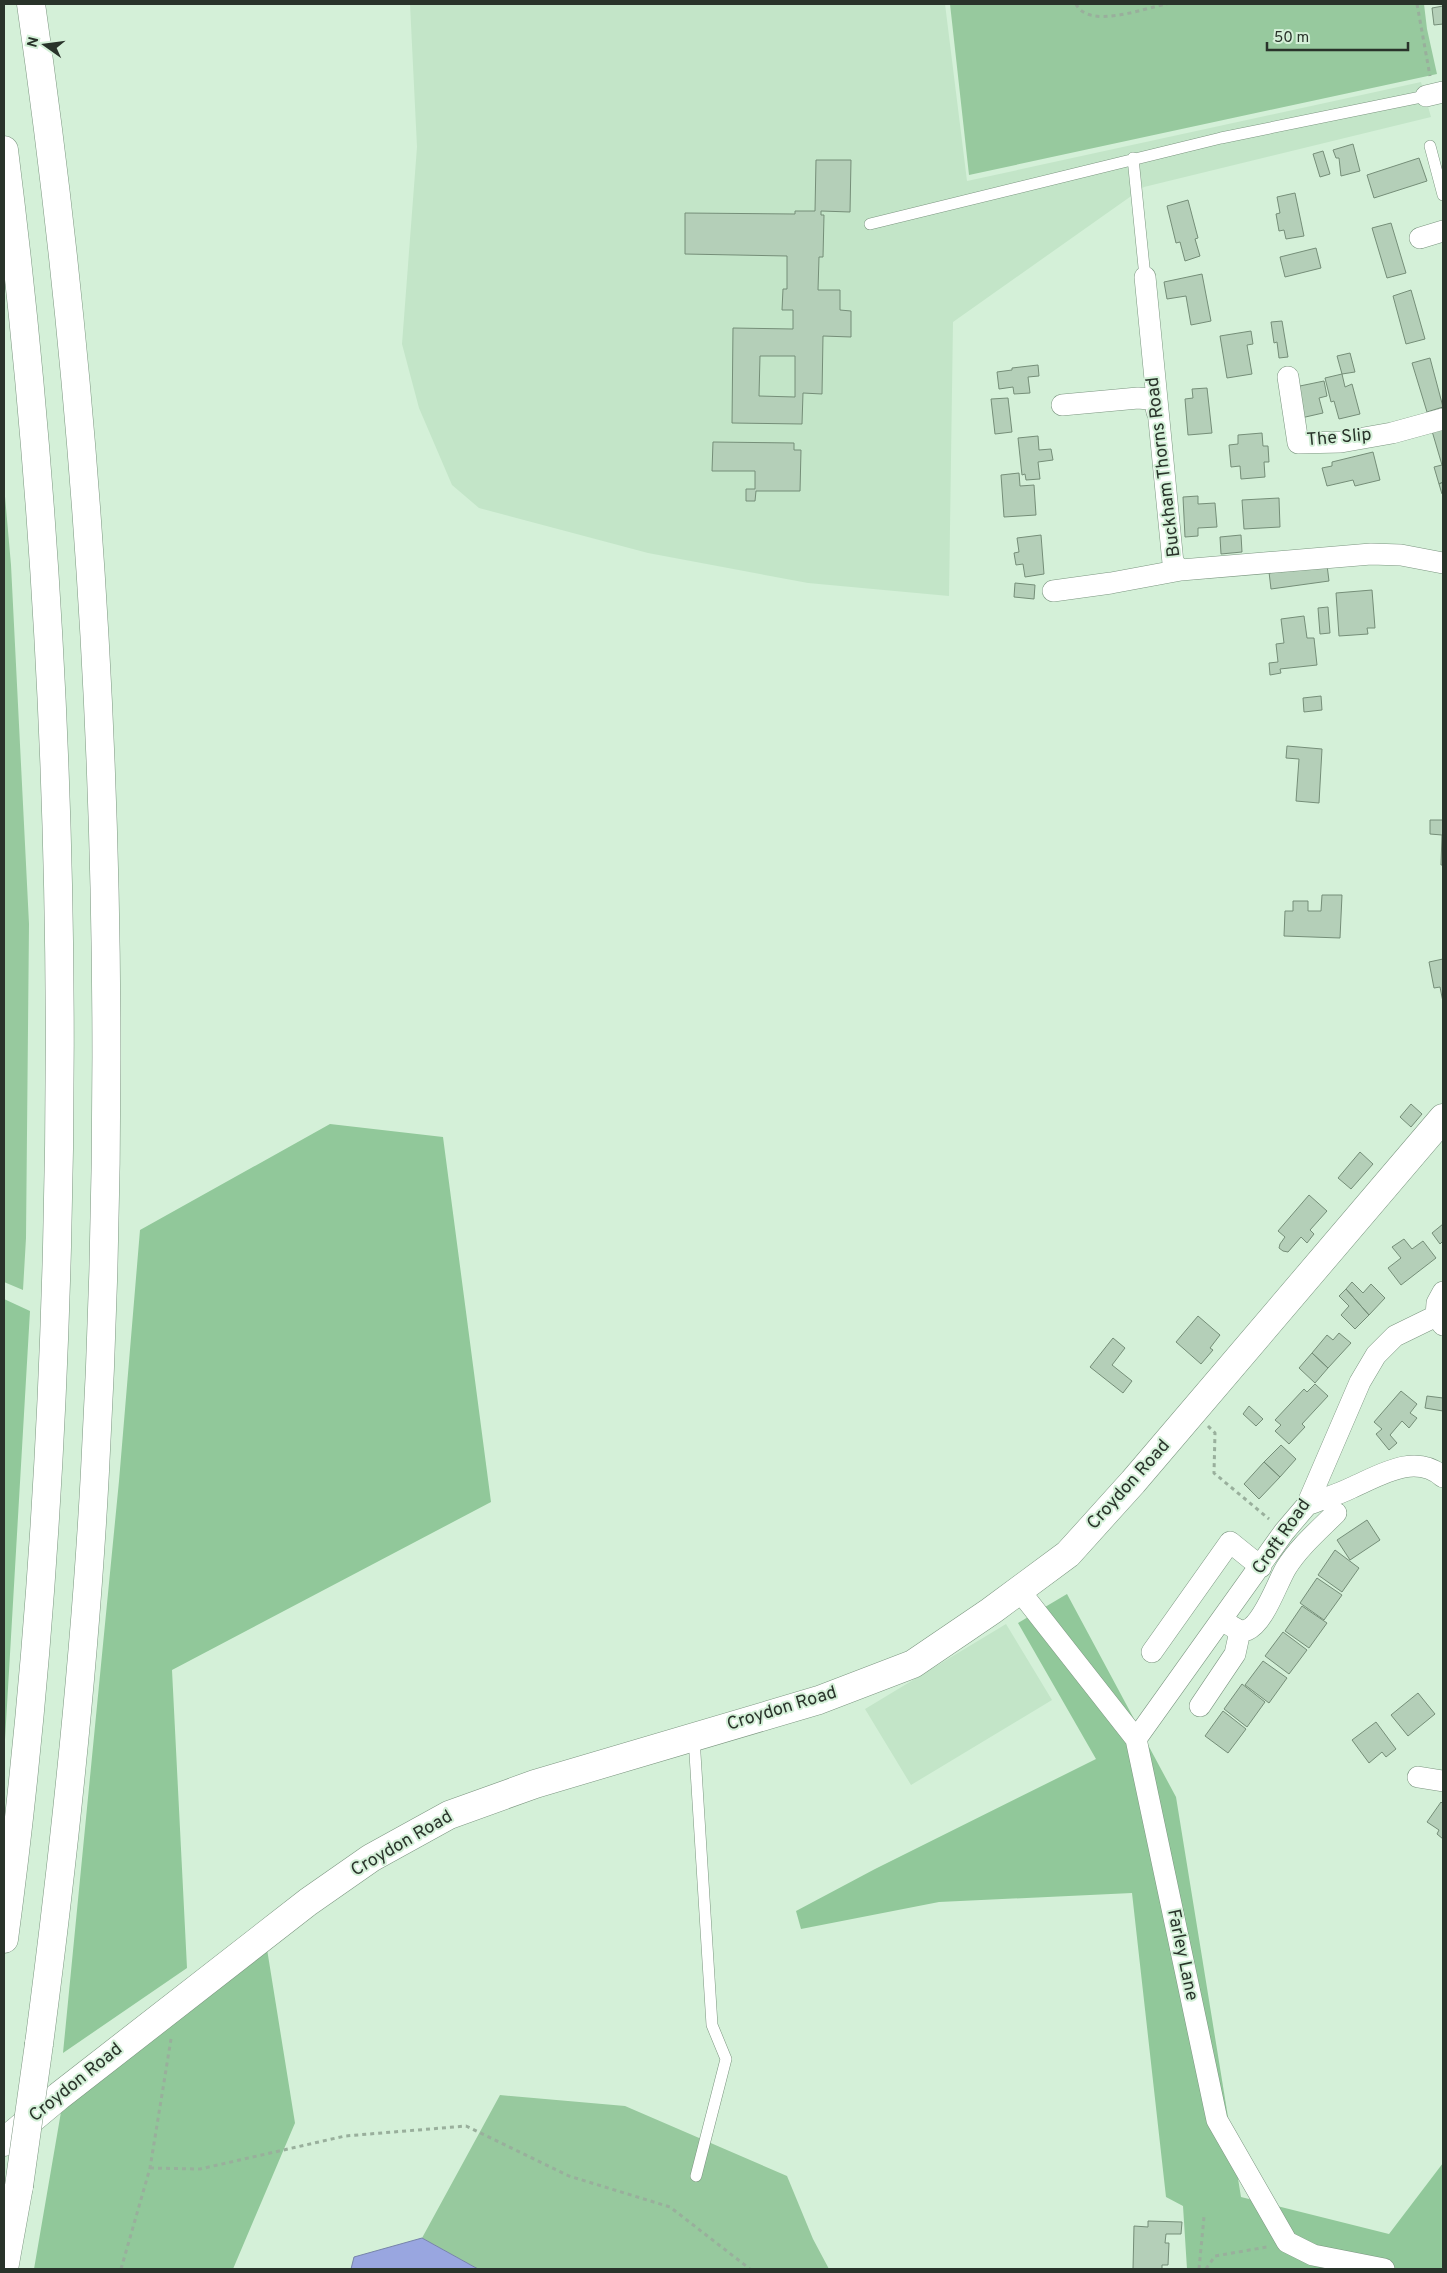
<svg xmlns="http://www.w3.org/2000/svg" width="1447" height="2273" viewBox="0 0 1447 2273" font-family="Overpass,sans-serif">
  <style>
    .built { fill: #c3e5c8 }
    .green { fill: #97c99e }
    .forest { fill: #91c89a }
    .water { fill: #99a6e0; stroke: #7784a9 }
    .building { fill: #b4cfb8; stroke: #758e78; fill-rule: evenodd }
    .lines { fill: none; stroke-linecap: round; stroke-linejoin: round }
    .service-casing { stroke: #7c9680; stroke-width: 12 }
    .minor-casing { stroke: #7c9680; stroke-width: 22 }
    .secondary-casing { stroke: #7c9680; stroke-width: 29 }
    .motorway-casing { stroke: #7c9680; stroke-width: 29 }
    .path { stroke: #99af9c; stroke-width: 3; stroke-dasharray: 4 4; stroke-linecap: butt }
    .service { stroke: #fff; stroke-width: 11 }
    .minor { stroke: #fff; stroke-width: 21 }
    .secondary { stroke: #fff; stroke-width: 28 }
    .motorway { stroke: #fff; stroke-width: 28 }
    .motorway-bridge-casing { stroke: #7c9680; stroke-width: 29; stroke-linecap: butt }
    .motorway-bridge { stroke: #fff; stroke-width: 28 }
    .labels { text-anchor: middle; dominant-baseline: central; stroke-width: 4; stroke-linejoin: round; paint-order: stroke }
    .street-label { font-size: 18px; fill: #29332a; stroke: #d4f0d8 }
  </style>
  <rect width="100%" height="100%" fill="#d4f0d8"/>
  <path class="built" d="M410 4H945L967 181 1421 82 1431 117 1144 187 953 322 949 596 808 583 648 553 479 508 452 485 419 408 402 344 417 147Z
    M1006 1624 1052 1700 911 1785 865 1709Z"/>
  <path class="green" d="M950 4H1424L1427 29 1437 74 969 175Z
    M4 485 11 565 29 924 26 1238 23 1290 4 1282Z
    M500 2095 625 2106 787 2176 813 2239 829 2269H478L422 2238Z"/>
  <path class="forest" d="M330 1124 443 1137 491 1502 172 1670 187 1968 63 2053 119 1481 140 1230Z
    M4 1299 30 1311 4 1757Z
    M1067 1594 1176 1797 1241 2197 1389 2234 1443 2163V2269H1187L1183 2206 1166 2197 1132 1893 939 1902 801 1929 796 1911 875 1869 1096 1759 1018 1623Z
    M267 1949 295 2123 233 2269H34L61 2112Z"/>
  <path class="water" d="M422 2238 478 2269H351L354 2257Z"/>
  <path class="building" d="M1443 6V24L1434 25 1432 8Z
    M1353 144 1360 171 1341 176 1339 158H1336L1333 150Z
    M1323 151 1330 174 1320 177 1313 154Z
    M1419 158 1427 181 1374 198 1367 175Z
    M816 160H851L850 212 821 211V215H824L823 257H819L818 290H840V310L851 311V337L823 336 822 394 803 393 802 424 732 423 733 328 793 329V310H782L783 289H787V256L685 254V213L795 214V211H815ZM760 356H795V397L759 396Z
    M1295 193 1304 236 1286 239 1284 230 1279 231 1276 214 1280 213 1277 197Z
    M1188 200 1198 238 1195 239 1200 256 1185 261 1180 242 1176 243 1167 206Z
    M1391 223 1406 273 1387 278 1372 228Z
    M1316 248 1321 268 1285 277 1280 257Z
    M1202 274 1211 321 1191 325 1186 296 1167 299 1164 282Z
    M1411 290 1425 339 1406 344 1393 296Z
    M1282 321 1288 357 1279 358 1277 342 1274 343 1271 322Z
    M1251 331 1253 344 1247 345 1252 374 1227 378 1220 336Z
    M1350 353 1355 372 1342 374 1337 356Z
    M1430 358 1443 407 1427 412 1412 363Z
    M1038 365 1039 376 1028 377 1030 393 1014 394 1013 387 999 389 997 372 1012 370V368Z
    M1342 374 1345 387 1352 384 1360 414 1339 419 1334 401 1331 402 1325 378Z
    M1324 381 1327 396 1319 398 1323 413 1301 418 1295 387Z
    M1207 388 1212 433 1188 435 1185 399 1193 398 1192 389Z
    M1008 398 1012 432 995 434 991 399Z
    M1443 427V482L1439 484 1434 467 1442 465 1432 431Z
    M1262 433 1263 446H1268L1269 462H1264L1265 477 1241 479 1240 466 1231 467 1229 445 1238 444V435Z
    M1038 436 1039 450 1051 449 1053 460 1038 462 1040 479 1026 480 1025 474 1022 475 1018 438Z
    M713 442 794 443V450H801L800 491H756L755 501H746V489H755V471H712Z
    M1373 452 1380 480 1355 486 1353 480 1327 486 1322 468 1332 466V462Z
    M1019 473 1020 486 1034 485 1036 515 1004 517 1001 475Z
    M1443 482V493L1442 494 1439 484Z
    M1198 496V504L1215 503 1217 527 1198 528V536L1185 537 1183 497Z
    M1279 498 1280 527 1244 529 1242 500Z
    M1041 535 1044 574 1025 577 1023 564 1016 565 1014 553 1019 552 1017 538Z
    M1241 535 1242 552 1221 554 1220 537Z
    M1327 565 1329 581 1271 589 1269 572Z
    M1015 583 1035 585 1034 599 1014 597Z
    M1372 590 1375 628H1367L1368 634 1339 636 1336 593Z
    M1328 607 1330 633 1320 634 1318 608Z
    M1304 616 1307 638H1314L1317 665 1280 669 1281 673 1270 675 1269 663 1278 662 1276 644 1284 643 1281 619Z
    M1321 696 1322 710 1304 712 1303 698Z
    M1287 746 1322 749 1319 803 1296 801 1299 759 1286 758Z
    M1430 820H1443V865H1441L1442 835 1430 834Z
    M1322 895H1342L1340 938 1284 936 1285 911H1293V901H1308V911H1321Z
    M1443 959V1002L1440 987 1434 988 1429 962Z
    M1411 1104 1422 1114 1411 1127 1400 1117Z
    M1360 1152 1373 1164 1351 1189 1338 1178Z
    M1309 1195 1327 1211 1310 1230 1314 1234 1307 1243 1301 1237 1288 1252 1283 1251 1279 1248 1280 1244 1285 1237 1278 1231Z
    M1443 1224V1241L1440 1244 1432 1233Z
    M1404 1239 1412 1249 1423 1241 1436 1258 1401 1285 1388 1268 1401 1258 1392 1247Z
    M1352 1282 1363 1293 1371 1284 1385 1298 1369 1315 1346 1289Z
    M1346 1289 1369 1315 1355 1329 1341 1315 1349 1306 1339 1296Z
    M1198 1316 1220 1335 1210 1348 1213 1350 1201 1364 1176 1342Z
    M1339 1333 1351 1343 1328 1368 1312 1353 1327 1335 1333 1340Z
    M1113 1338 1125 1348 1112 1365 1132 1381 1123 1393 1090 1367Z
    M1312 1353 1328 1368 1315 1383 1299 1368Z
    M1315 1384 1328 1396 1302 1424 1305 1427 1289 1444 1275 1431 1281 1425 1275 1420 1304 1389 1307 1392Z
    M1401 1391 1417 1404 1410 1413 1417 1418 1409 1428 1402 1421 1390 1435 1397 1443 1389 1450 1376 1434 1382 1429 1374 1422Z
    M1427 1396 1443 1398V1411L1425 1408Z
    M1249 1406 1263 1419 1256 1426 1243 1414Z
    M1281 1445 1296 1459 1280 1477 1264 1462Z
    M1264 1462 1280 1477 1259 1499 1244 1484Z
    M1367 1520 1380 1540 1350 1560 1337 1540Z
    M1335 1550 1359 1568 1342 1592 1318 1575Z
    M1317 1578 1342 1595 1324 1620 1300 1603Z
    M1302 1606 1327 1623 1309 1648 1285 1631Z
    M1283 1632 1307 1650 1289 1674 1265 1656Z
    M1263 1661 1287 1678 1269 1703 1245 1685Z
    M1242 1684 1265 1702 1247 1727 1224 1709Z
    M1418 1693 1435 1714 1408 1736 1391 1715Z
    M1223 1711 1246 1729 1228 1753 1205 1736Z
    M1376 1722 1396 1749 1386 1757 1382 1752 1369 1763 1352 1740Z
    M1441 1802 1443 1804V1839L1437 1834 1439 1830 1427 1822Z
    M1148 2221 1182 2222 1181 2234H1166L1165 2243H1169L1168 2265H1162V2269H1133L1134 2226 1148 2227Z"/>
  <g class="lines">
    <g class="service-casing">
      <path id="service" d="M1430 146 1443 195
        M1133 158 1145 277
        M870 224 1221 138 1426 96
        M694 1738 712 2025 726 2059 696 2176"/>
    </g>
    <g class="minor-casing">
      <path id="minor" d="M1426 96 1443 92
        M1420 238 1443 231
        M1145 277 1173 563 1181 570 1371 554 1401 555 1443 563
        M1288 377 1298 443 1341 442 1392 433 1443 419
        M1062 405 1138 398 1149 399 1155 403 1157 412
        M1053 591 1111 583 1181 570
        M1443 1292 1437 1303 1436 1316 1443 1325
        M1307 1505C1322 1499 1337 1495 1351 1488 1379 1476 1415 1452 1443 1477
        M1019 1590 1136 1739 1217 2120 1287 2242 1313 2255 1384 2269
        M1222 1620C1229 1624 1239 1633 1247 1630 1264 1623 1277 1583 1286 1568 1299 1547 1319 1530 1336 1513
        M1152 1652 1230 1542 1261 1567
        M1200 1706 1235 1654 1240 1631
        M1136 1739 1284 1532 1307 1505 1360 1382 1376 1355 1395 1336 1436 1316
        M1418 1777 1443 1781"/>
    </g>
    <g class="secondary-casing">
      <path id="secondary" d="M4 2142 59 2096 308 1902 371 1858 449 1815 535 1784 819 1700 913 1664 991 1611 1068 1554 1133 1482 1443 1118"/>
    </g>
    <g class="motorway-casing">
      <path id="motorway" d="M31 4C101 489 122 981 95 1471 85 1663 64 1854 39 2044
        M4 150C50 514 67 880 57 1247 51 1478 35 1710 4 1939
        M4 2269 19 2186"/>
    </g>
    <path class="path" d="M1076 4C1089 30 1144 8 1167 4
      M1417 4 1430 76
      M1208 1426 1215 1433 1214 1473 1269 1519
      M150 2168 200 2169 345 2136 466 2126 569 2176 670 2207 750 2269
      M121 2269 150 2168 171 2039
      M1199 2269 1204 2217
      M1206 2269 1215 2256 1267 2247"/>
    <use href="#service" class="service"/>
    <use href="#minor" class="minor"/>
    <use href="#secondary" class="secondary"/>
    <use href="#motorway" class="motorway"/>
    <g class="motorway-bridge-casing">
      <path id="motorway-bridge" d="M19 2186 39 2044"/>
    </g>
    <use href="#motorway-bridge" class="motorway-bridge"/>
  </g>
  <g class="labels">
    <g class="street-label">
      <text transform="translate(1339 438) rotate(-5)">The Slip</text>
      <text transform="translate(1164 467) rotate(-97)">Buckham Thorns Road</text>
      <text transform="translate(1129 1485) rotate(-48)">Croydon Road</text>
      <text transform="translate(1282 1537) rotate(-55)">Croft Road</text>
      <text transform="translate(782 1709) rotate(-17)">Croydon Road</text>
      <text transform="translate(402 1844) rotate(-30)">Croydon Road</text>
      <text transform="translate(1182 1955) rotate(78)">Farley Lane</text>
      <text transform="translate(76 2083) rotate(-39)">Croydon Road</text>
    </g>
  </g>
  <rect width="1447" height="2273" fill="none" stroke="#29332a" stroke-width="10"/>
  <g transform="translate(45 45) rotate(284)" stroke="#d4f0d8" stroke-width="4" paint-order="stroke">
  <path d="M0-4L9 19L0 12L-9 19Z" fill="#29332a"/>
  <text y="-8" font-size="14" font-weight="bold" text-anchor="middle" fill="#29332a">N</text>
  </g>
  <path d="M1267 42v8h141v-8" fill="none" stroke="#29332a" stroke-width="2.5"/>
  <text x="1274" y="42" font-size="15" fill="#29332a" stroke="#d4f0d8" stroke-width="4" paint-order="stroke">50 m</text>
</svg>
